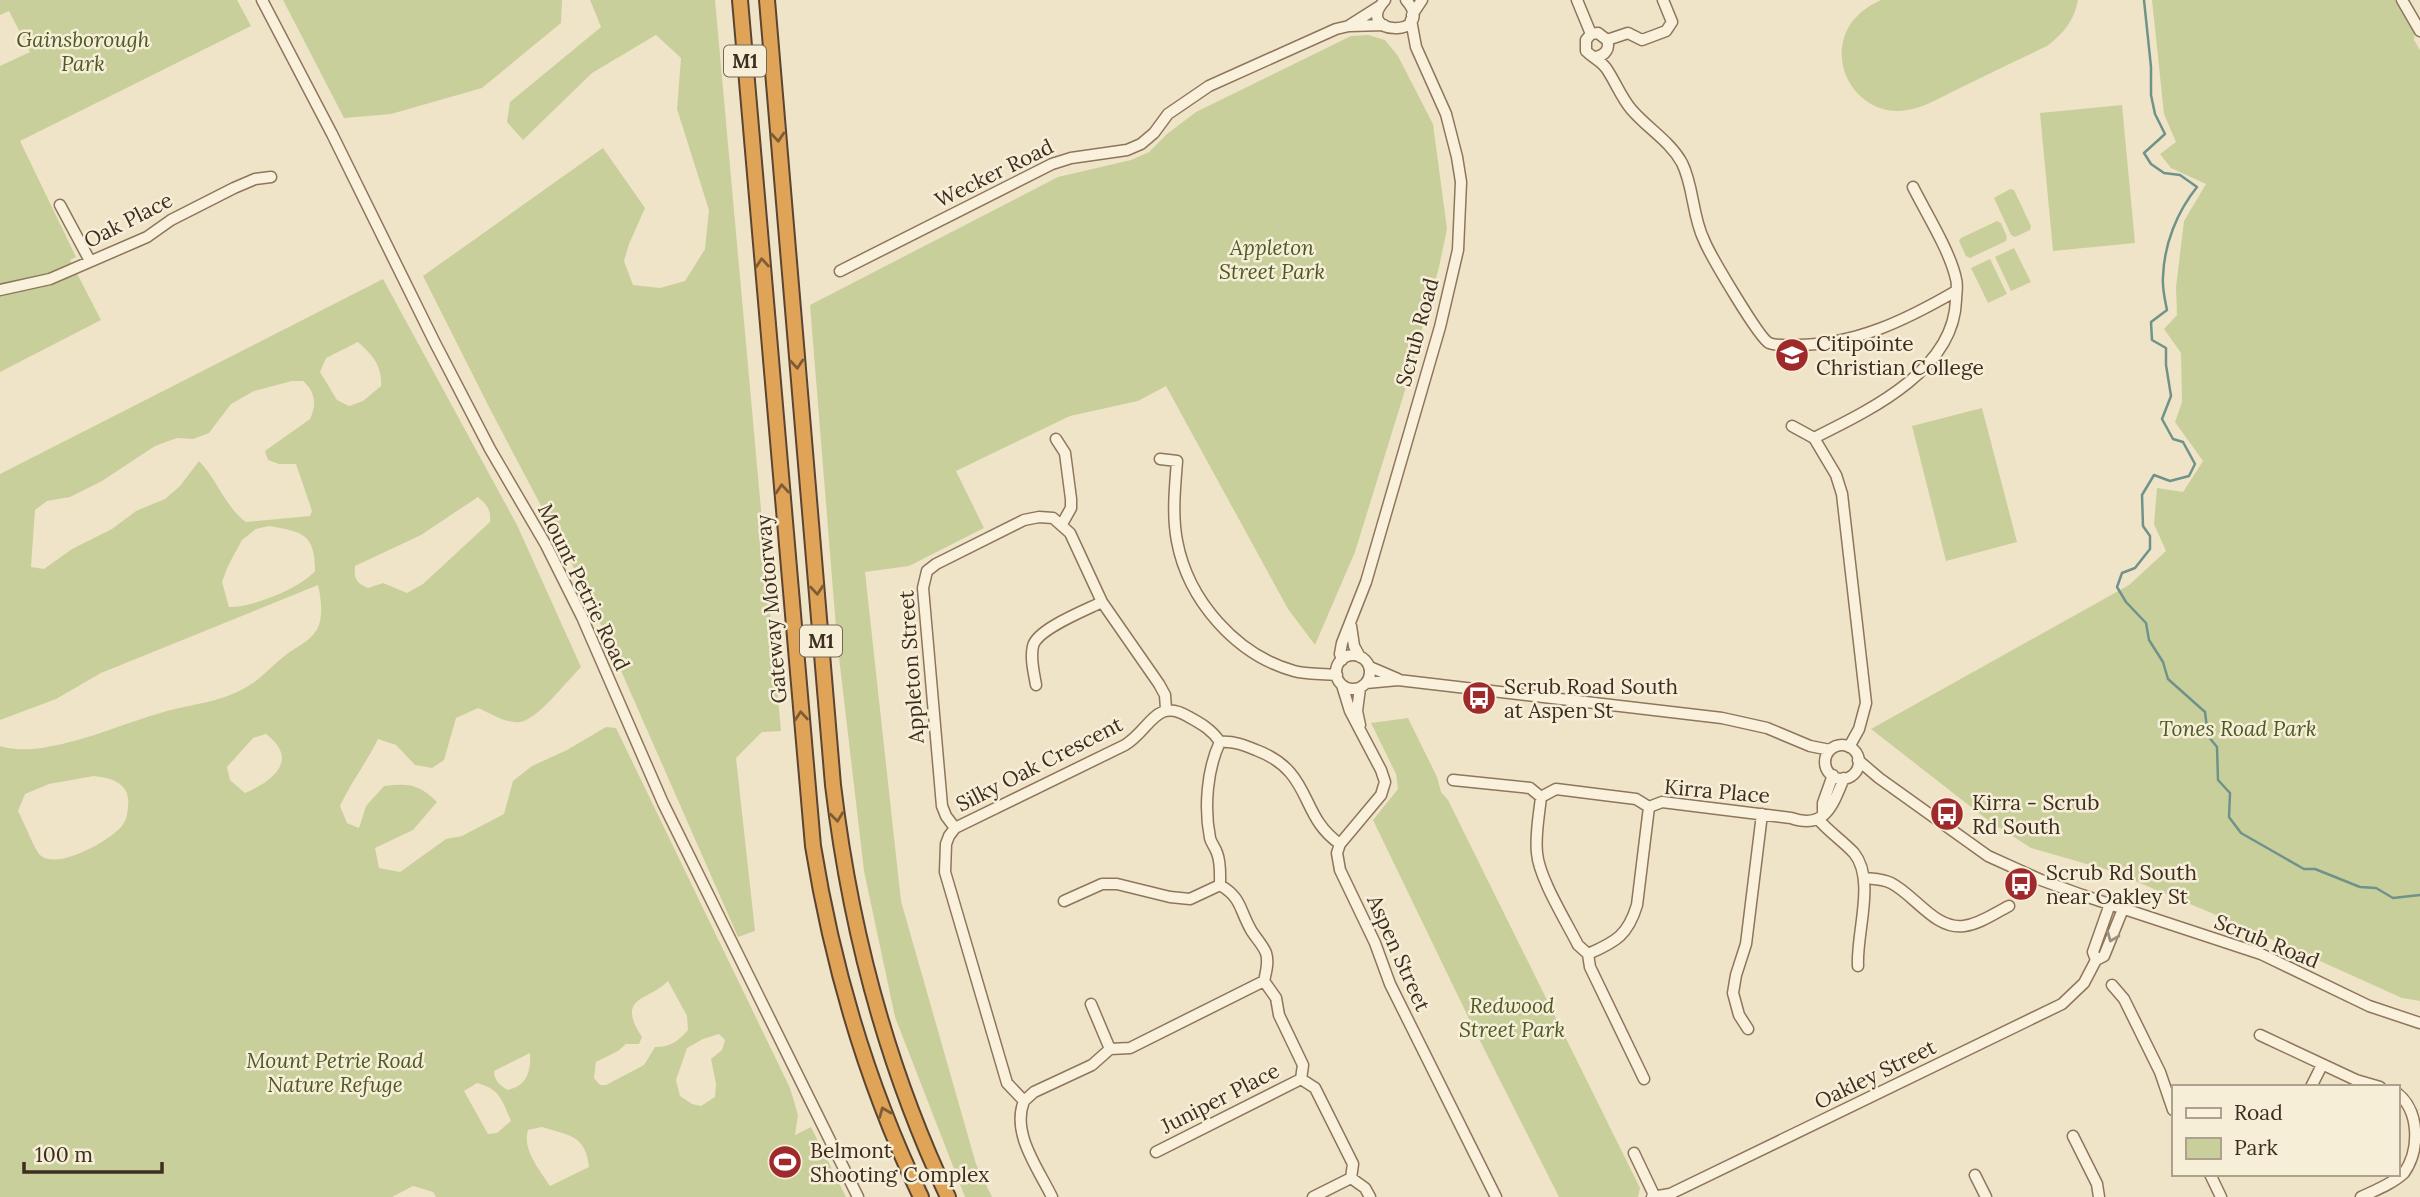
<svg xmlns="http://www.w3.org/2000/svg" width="2420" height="1197" viewBox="0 0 2420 1197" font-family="Lora,serif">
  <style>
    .green { fill: #c9cf9b; fill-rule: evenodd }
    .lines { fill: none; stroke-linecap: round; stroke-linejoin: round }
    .stream { stroke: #6f938a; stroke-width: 2.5 }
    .minor-casing { stroke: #8d765c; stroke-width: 13 }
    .highway-casing { stroke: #5b4430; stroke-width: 18 }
    .minor { stroke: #faf1dc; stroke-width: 10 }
    .highway { stroke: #e0a458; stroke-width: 14 }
    .oneway { stroke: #7e5d36 }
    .oneway2 { stroke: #9c907e }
    .labels { text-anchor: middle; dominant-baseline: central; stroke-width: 5; stroke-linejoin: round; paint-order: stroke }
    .shield { fill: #f7eed8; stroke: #756857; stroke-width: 2 }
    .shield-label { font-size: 19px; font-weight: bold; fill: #3d2e20 }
    .park-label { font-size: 21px; font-style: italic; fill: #4d5a26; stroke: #f7eed8 }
    .street-label { font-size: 21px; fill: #3d2e20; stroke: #f7eed8 }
    .poi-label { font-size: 21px; fill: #3d2e20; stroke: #f7eed8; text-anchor: start }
  </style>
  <rect width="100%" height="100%" fill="#f0e4c8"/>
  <path class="green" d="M0 0H237L251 26 20 141 76 257 70 260 101 320 0 372V66L30 52 9 11 0 15Z
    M283 0H562L561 23 482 88 391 114 344 118Z
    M590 0H715L781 731 762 732 736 758 755 931 738 937 586 591 490 409 423 276 603 148 645 208 629 244 624 261 633 285 660 288 685 281 705 249 709 210 677 109 681 58 656 35 592 73 523 140 507 122 510 102 601 27Z
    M1881 0H2078C2074 21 2064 33 2047 46 2018 60 1989 74 1960 88 1941 97 1921 110 1900 111 1862 113 1833 74 1844 38 1849 20 1865 7 1881 0Z
    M2152 0H2395L2415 33 2414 40 2420 50V1001L2402 998 2233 922 2111 871 2031 848 1989 821 1871 729 2129 585 2166 551 2154 524 2157 488 2183 492 2203 461 2175 422 2182 402 2181 353 2164 329 2177 315 2176 287 2184 221 2206 184 2171 168 2160 154 2176 142 2164 114Z
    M1368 35 1385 40 1398 56 1433 124 1447 229 1439 267 1406 387 1355 552 1315 645 1288 609 1166 386 1138 401 1070 416 956 471 984 528 909 566 865 572 901 901 976 1164 992 1197H965L895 1017 864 871 837 640 810 305 1058 177 1131 160 1149 152 1167 134 1196 112 1351 36Z
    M2122 105 2135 243 2053 251 2040 113Z
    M2010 189 2014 190 2031 226 2030 230 2015 237 2011 235 1994 198Z
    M1997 221 2001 223 2007 237 2006 241 1970 258 1966 256 1959 241 1961 238Z
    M2014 248 2031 282 2011 291 1995 257Z
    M1990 259 2007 294 1988 303 1971 268Z
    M383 279 517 525 581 667C568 680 537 720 520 722 506 724 490 713 478 708L456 718 444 760 432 768 415 765 396 745 378 739C367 762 351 782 340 806L347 823 359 828 366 806 384 786C409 783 419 784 437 802L413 830 375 848 379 868 400 872 446 839 462 836 504 814 513 781 532 766 567 750 606 727 616 728 790 1088 798 1115 795 1135 811 1127 846 1197H436L433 1192 413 1186 392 1197H0V746C47 761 126 720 175 709 200 703 217 702 241 690 261 680 270 667 287 654 296 647 309 642 316 631 324 620 321 597 318 585L101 673 56 699 0 720V474ZM358 342C373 356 382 365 381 386L363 401 349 406 337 400 320 372 326 358ZM292 381H303C315 391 317 405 310 419L265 451 268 460 279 464H296L312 511 310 516 246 522C225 507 217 479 199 461L180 486 165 499 136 511 112 529 72 549 44 569 31 567 35 510 47 501 70 497 102 481 155 446 177 438 193 439 209 433 231 404 254 391ZM478 497C487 505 491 509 490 522L423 584 407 593 383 583 368 588C356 583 354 579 355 566L421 535ZM269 526C302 532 315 533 315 571 299 589 253 607 229 607L222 582 228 566 242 540 256 529ZM266 734C300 760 273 781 245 793L230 780 227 767 253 738ZM94 776C113 778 131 784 128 807 127 815 127 820 121 827 109 841 56 871 40 855 35 850 23 820 18 811L25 794 49 784ZM668 981 687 1016 688 1030C678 1041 671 1047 655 1047L644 1065 606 1085H600L594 1078 596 1062 618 1051 626 1044H639L642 1037C615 996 649 1001 668 981ZM719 1034 725 1040 722 1050 711 1059 716 1084 715 1097 701 1106 692 1104 680 1096 676 1080 687 1048 703 1039ZM530 1053C531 1071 527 1086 508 1090 500 1086 494 1080 494 1071ZM477 1083C500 1089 502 1100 511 1121L497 1133 488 1134 464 1091ZM542 1127C568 1135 586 1135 589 1167L550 1186C540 1170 522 1150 528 1130Z
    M1982 408 2017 542 1946 561 1912 426Z
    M1408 718 1437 777 1441 792 1448 800 1640 1188 1638 1197H1559L1475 1031 1373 820 1398 789 1396 774 1371 723Z"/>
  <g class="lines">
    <path class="stream" d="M2144 0 2151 67V95L2155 114 2165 134 2144 153 2151 164 2164 173 2180 175 2197 187C2177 212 2164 244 2163 277 2162 288 2165 300 2167 310L2151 322 2152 340 2166 348V365L2171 396 2162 419 2173 439 2183 442 2195 464 2189 476 2170 481 2154 475 2142 495 2143 526 2150 536V549L2135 568 2122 573 2117 587 2126 602 2146 623 2149 640 2163 662 2168 679 2205 712 2208 736 2217 747 2218 780 2230 793 2229 817 2241 833 2304 869H2315L2360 887 2376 888 2393 898 2420 895"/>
    <g class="minor-casing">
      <path id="minor" d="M262 0 332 134 434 341 490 449 546 545 582 617 663 803 858 1197
        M1385 0C1351 37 1439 38 1406 0
        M1577 0 1591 34
        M2402 0 2420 31
        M1412 15 1422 0
        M1350 25 1380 6
        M1607 40 1628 33 1642 40 1666 31 1672 22 1663 0
        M1596 57C1606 55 1610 48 1607 40L1598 33 1591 34 1586 40V51C1593 58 1600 60 1606 68 1615 81 1621 97 1631 109 1647 128 1670 141 1682 163 1694 187 1692 216 1704 240 1710 255 1759 338 1769 343 1776 346 1789 345 1796 345 1855 345 1906 320 1956 291
        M60 205 90 261
        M840 271 1052 164 1071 158 1127 150 1141 144 1154 133 1168 114 1209 86 1336 29 1349 26 1384 25
        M0 290 50 279 147 237 171 220 234 188 255 179 271 177
        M1792 426 1814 438 1836 475 1842 494 1866 703 1859 729 1849 747
        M1814 438C1868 411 1954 371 1956 300 1956 294 1958 285 1956 279 1950 251 1926 213 1913 187
        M1056 439 1065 453 1071 499V508L1062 524
        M1160 459 1177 461C1175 487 1172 515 1177 541 1188 600 1236 655 1294 671 1308 675 1322 673 1337 675
        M1351 626 1354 646 1360 657
        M1336 672a17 17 0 1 1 34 0a17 17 0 1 1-34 0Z
        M1342 660 1340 654 1342 643 1366 582 1440 327 1458 250 1461 182 1457 157 1446 114 1416 47 1411 20
        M1370 667 1398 679
        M1366 683 1398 680 1722 718 1767 728 1810 746 1830 750
        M1036 685C1034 673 1030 658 1033 646 1037 629 1086 610 1102 602
        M1342 685 1350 711 1381 770 1385 782 1381 795 1340 844 1337 853 1340 870 1375 943 1390 984 1496 1197
        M1360 725 1357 711 1360 688
        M1220 742C1207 769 1204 808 1210 838 1211 843 1215 847 1217 853 1221 863 1220 874 1220 885 1242 898 1239 909 1251 930 1255 937 1263 945 1266 953 1269 962 1266 972 1264 981L1276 998 1279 1015 1303 1065 1301 1079 1315 1088 1353 1164 1351 1178 1365 1188 1370 1197
        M1825 762a17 17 0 1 1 34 0a17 17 0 1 1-34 0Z
        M1858 760 1879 778 1988 856 2041 880 2082 895 2261 954 2369 1006 2420 1023
        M1453 780 1530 788 1541 797
        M1823 815V803L1833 775
        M1818 819C1829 832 1843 841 1854 853 1876 880 1856 933 1858 966
        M955 828 946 816 942 806 923 588 927 571 936 564 1024 520 1039 517 1053 518 1070 533 1102 602 1159 684 1165 695 1166 709
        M1865 878C1874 879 1883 879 1891 883 1915 895 1935 930 1964 926 1980 924 1995 913 2009 906
        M1064 901 1102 884H1117L1170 897 1190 899 1220 885
        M1588 954C1616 942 1628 935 1637 905L1649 807
        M2096 960 2093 952 2110 904
        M2112 985 2124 999 2160 1072 2173 1110
        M1091 1004 1110 1049
        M1748 1029 1739 1015 1733 993 1736 975 1746 944 1762 814
        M2260 1035 2356 1080 2380 1087
        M1644 1079 1590 967 1588 954 1578 945C1566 921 1539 878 1537 853 1535 835 1539 816 1541 797L1556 789 1636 799 1649 807 1662 802 1791 818C1826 830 1833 804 1844 778
        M2311 1087 2322 1065
        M1024 1101 1034 1092 1092 1065 1110 1049 1130 1048 1264 981
        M2073 1136 2097 1184 2099 1197
        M1156 1152 1301 1079
        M1634 1153 1654 1195
        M2210 1174 2221 1197
        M1975 1175 1986 1197
        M1052 1197C1038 1168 1011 1133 1024 1101L1007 1083 945 872 946 844 949 836 955 828 1125 745C1150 730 1156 696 1189 717 1202 724 1212 730 1220 742 1234 741 1244 745 1256 750 1314 772 1298 815 1340 844
        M1313 1197 1351 1178
        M1652 1197 1670 1194 2062 1004 2084 983 2096 960 2104 956 2123 909
        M2361 1197C2376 1190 2392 1184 2404 1173 2420 1150 2420 1111 2397 1093"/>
    </g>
    <g class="highway-casing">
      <path id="highway" d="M740 0 813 846C833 969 867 1085 921 1197
        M767 0 833 785C850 928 886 1066 948 1197"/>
    </g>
    <use href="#minor" class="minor"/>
    <use href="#highway" class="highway"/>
  </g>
  <defs><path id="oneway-chevron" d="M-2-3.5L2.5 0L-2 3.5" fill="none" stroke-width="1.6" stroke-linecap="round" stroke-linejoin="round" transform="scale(1.75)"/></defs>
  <g class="oneway">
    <use href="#oneway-chevron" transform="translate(778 137) rotate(85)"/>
    <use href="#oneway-chevron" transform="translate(762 263) rotate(-95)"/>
    <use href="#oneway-chevron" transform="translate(797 364) rotate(85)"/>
    <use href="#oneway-chevron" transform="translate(782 489) rotate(-95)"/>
    <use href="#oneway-chevron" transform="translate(817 590) rotate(85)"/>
    <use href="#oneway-chevron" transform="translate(801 716) rotate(-95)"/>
    <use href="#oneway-chevron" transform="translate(837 817) rotate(83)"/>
    <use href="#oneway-chevron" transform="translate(884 1112) rotate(-112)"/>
  </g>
  <use class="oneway2" href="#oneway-chevron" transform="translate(2112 937) rotate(112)"/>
  <defs>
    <g id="school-disc" transform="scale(1.75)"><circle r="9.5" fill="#9e2a2b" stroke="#f7eed8"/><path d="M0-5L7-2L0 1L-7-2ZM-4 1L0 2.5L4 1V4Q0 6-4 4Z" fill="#fff"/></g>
    <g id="bus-disc" transform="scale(1.75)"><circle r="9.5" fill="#9e2a2b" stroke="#f7eed8"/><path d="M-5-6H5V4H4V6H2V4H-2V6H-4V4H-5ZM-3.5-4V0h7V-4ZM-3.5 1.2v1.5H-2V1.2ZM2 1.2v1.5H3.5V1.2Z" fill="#fff"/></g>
    <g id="stadium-disc" transform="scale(1.75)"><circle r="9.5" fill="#9e2a2b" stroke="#f7eed8"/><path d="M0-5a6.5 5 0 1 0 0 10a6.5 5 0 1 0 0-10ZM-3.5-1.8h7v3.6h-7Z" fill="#fff"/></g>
  </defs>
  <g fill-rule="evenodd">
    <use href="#school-disc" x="1792" y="355"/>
    <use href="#bus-disc" x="1479" y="698"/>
    <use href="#bus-disc" x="1947" y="814"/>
    <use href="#bus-disc" x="2021" y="884"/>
    <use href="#stadium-disc" x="785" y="1162"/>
  </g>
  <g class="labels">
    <g class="shield">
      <rect x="724" y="45.5" width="42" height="31" rx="5"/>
      <rect x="800" y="625.5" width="42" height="31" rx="5"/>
    </g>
    <g class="shield-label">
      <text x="745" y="61">M1</text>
      <text x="821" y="641">M1</text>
    </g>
    <g class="park-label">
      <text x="83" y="39">Gainsborough<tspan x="83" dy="24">Park</tspan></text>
      <text x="1272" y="247">Appleton<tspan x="1272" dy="24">Street Park</tspan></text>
      <text x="2238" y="728">Tones Road Park</text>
      <text x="1512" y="1005">Redwood<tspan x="1512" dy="24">Street Park</tspan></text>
      <text x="335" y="1060">Mount Petrie Road<tspan x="335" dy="24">Nature Refuge</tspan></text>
    </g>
    <g class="street-label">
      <text transform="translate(994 173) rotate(-26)">Wecker Road</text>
      <text transform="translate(128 220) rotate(-27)">Oak Place</text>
      <text transform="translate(1417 332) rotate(-75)">Scrub Road</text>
      <text transform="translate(584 587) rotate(64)">Mount Petrie Road</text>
      <text transform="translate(771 609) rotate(-95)">Gateway Motorway</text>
      <text transform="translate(911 667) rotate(-94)">Appleton Street</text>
      <text transform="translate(1039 764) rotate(-27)">Silky Oak Crescent</text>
      <text transform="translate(1717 791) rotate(5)">Kirra Place</text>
      <text transform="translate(2267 941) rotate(22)">Scrub Road</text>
      <text transform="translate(1399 953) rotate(66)">Aspen Street</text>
      <text transform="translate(1875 1074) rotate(-26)">Oakley Street</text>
      <text transform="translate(1220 1098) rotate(-27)">Juniper Place</text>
    </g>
    <g class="poi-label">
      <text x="1816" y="343">Citipointe<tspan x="1816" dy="24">Christian College</tspan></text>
      <text x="1504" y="686">Scrub Road South<tspan x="1504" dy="24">at Aspen St</tspan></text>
      <text x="1972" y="802">Kirra - Scrub<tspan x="1972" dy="24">Rd South</tspan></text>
      <text x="2046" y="872">Scrub Rd South<tspan x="2046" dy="24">near Oakley St</tspan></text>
      <text x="810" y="1150">Belmont<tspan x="810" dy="24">Shooting Complex</tspan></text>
    </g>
  </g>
  <rect x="2172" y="1085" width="228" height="91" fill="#f7eed8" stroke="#ada18e" stroke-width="2"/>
  <rect x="2186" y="1108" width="35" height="10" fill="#faf1dc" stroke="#ada18e" stroke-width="2"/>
  <text x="2234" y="1120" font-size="21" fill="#3d2e20">Road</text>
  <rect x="2186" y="1138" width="35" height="21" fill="#c9cf9b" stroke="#ada18e" stroke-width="2"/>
  <text x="2234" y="1155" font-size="21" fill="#3d2e20">Park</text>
  <path d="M24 1162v10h138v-10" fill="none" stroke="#3d2e20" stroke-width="3.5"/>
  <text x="35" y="1162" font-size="21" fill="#3d2e20" stroke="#f7eed8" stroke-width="5" paint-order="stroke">100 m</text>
</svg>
